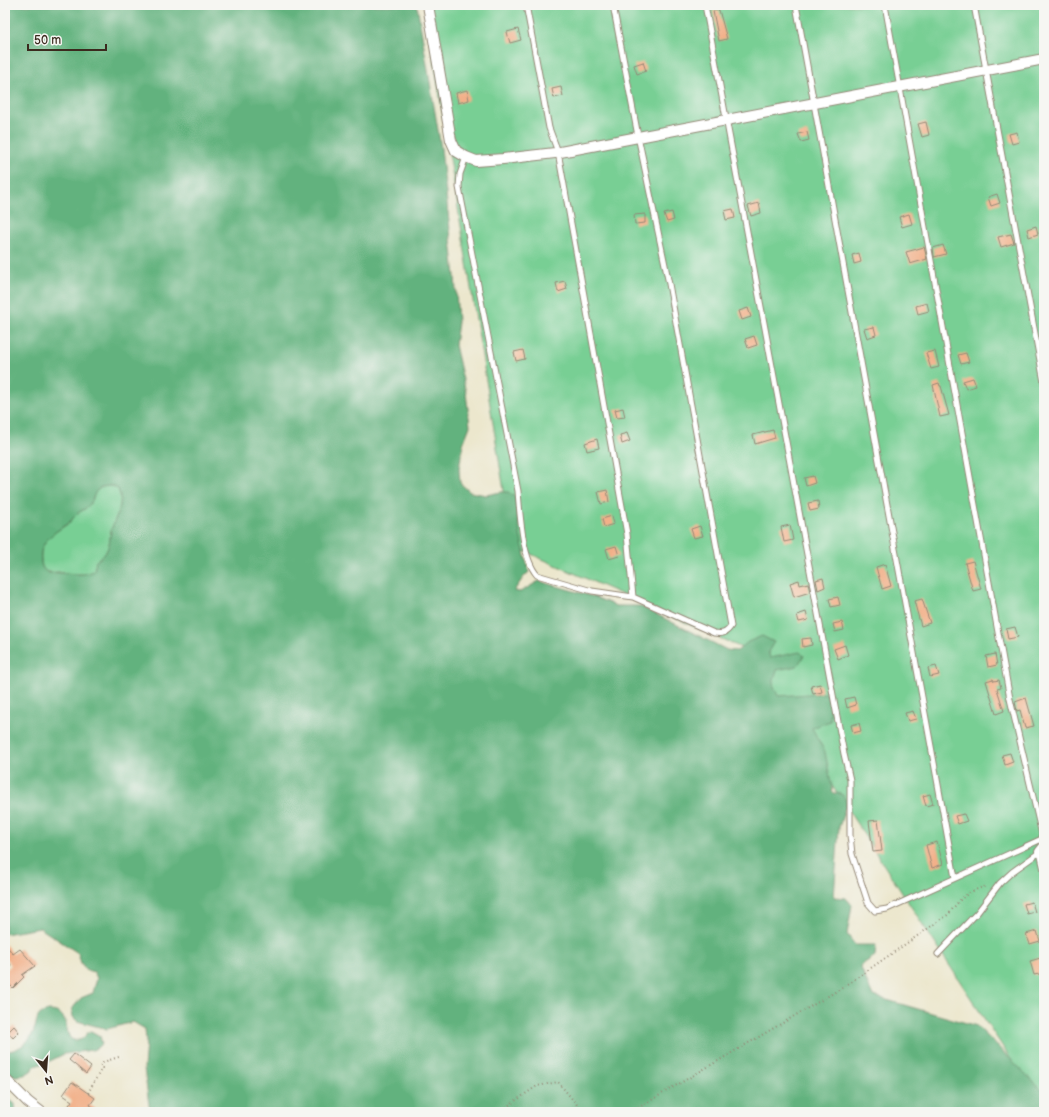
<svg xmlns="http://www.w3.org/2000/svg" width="1049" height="1117" viewBox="0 0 1049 1117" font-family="'Balsamiq Sans',sans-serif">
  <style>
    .green { fill: #78cf94; stroke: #5a7c59 }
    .forest { fill: #62b27e; stroke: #4e6e4e; fill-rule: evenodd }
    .building { fill: #f2b089 }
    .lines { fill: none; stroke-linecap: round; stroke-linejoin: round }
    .lane-casing { stroke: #948876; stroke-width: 7 }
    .street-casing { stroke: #948876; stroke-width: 12 }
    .path { stroke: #948876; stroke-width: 2; stroke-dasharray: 1 3; stroke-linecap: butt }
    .lane { stroke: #fff; stroke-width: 5 }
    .street { stroke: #fff; stroke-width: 10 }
  </style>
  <rect width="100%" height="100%" fill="#f6f6f2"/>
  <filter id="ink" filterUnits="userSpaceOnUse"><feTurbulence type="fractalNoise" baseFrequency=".025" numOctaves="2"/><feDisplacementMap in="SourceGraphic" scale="8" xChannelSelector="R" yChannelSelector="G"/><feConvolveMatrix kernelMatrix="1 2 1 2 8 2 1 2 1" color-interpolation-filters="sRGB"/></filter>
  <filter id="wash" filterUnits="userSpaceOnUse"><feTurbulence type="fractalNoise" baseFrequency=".012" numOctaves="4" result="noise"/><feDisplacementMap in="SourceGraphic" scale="16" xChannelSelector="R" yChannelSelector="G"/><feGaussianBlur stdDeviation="0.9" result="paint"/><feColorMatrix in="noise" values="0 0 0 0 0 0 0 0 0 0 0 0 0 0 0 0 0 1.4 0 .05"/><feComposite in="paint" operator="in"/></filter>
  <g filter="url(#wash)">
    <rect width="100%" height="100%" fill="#ece7cd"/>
    <path class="green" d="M425 5H1044V1110L742 648 513 546Z
      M107 486H113L118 489C125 505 115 517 111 531 110 537 110 544 107 550 105 555 100 558 96 561L94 571C84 577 71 573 60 572 49 572 42 575 41 560 39 539 55 533 69 523 72 520 74 516 77 514 80 511 84 510 87 507 97 498 90 489 107 486Z"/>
    <path class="forest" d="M5 5H417L441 148 455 276 458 322 455 345 466 393 470 426 463 444 459 469 460 483 470 492 486 495 501 492H508L515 497 520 535 529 572 523 578 514 591 520 592 539 581 595 597 616 606H640L727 650 737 651 748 642 762 636 774 642 768 652 770 658 800 652 804 656 797 666 777 670 773 684 778 696 826 693 831 703 830 721 812 728 825 752 833 793 842 794 847 803 839 827 834 897 846 898 852 905 847 934 855 945H876L875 956 860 966 873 996 977 1026 1044 1092V1112H150L144 1068 146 1041 145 1029 133 1022 107 1029 77 1021 73 1017 72 1009 81 998 93 993 97 978 94 972 86 970 81 963 78 953 40 928 5 934ZM107 486H113L118 489C125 505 115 517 111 531 110 537 110 544 107 550 105 555 100 558 96 561L94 571C81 578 63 571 49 573 44 571 41 567 41 561 38 541 55 533 68 523 72 521 73 517 77 514 80 511 84 510 87 507 97 499 90 489 107 486Z
      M49 1011C76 1011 59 1044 79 1040 85 1039 85 1033 91 1031L100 1036 102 1044 98 1048 92 1050 64 1054 50 1061 35 1066 31 1071 24 1075 16 1076 6 1074 5 1073V1051C17 1052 31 1041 34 1030 36 1026 36 1021 38 1017 40 1013 45 1012 49 1011Z
      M5 1099 11 1101 15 1104 16 1112H5Z"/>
    <g id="blocks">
      <path class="building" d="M719 10 727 39 719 41 713 11Z
        M518 29 521 40 510 43 507 32Z
        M643 62 646 71 637 74 634 65Z
        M561 87 563 96 554 98 552 89Z
        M467 90 469 100 458 103 456 93Z
        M926 122 929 135 922 137 918 124Z
        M807 132 809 140 801 142 798 134Z
        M1017 132 1019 142 1012 144 1009 134Z
        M997 194 1000 203 991 206 988 197Z
        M759 203 761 213 751 216 748 206Z
        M733 209 735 218 726 220 724 211Z
        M672 212 674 220 667 222 664 214Z
        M645 214V223L635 224 634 215Z
        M909 214 912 224 902 227 899 217Z
        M1036 226 1038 234 1029 237 1027 229Z
        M1011 234 1014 243 1001 247 998 237Z
        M943 245 946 254 934 257 933 248Z
        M924 247 927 259 910 264 906 252Z
        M859 253 861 262 854 264 852 255Z
        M565 281 567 289 558 292 556 283Z
        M927 303 929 311 918 314 916 306Z
        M748 308 751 317 742 320 739 311Z
        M874 327 876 335 867 338 864 329Z
        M754 336 757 345 748 348 745 339Z
        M523 350 525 359 516 361 514 352Z
        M935 351 939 367 931 369 926 353Z
        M966 353 969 362 961 364 958 355Z
        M973 378 976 386 966 389 963 381Z
        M939 383 940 386H941L949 415 940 417 933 385Z
        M623 408 625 417 617 418 615 410Z
        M773 430 775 438 755 444 753 435Z
        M627 433 630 441 622 444 620 435Z
        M597 439 599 448 587 451 585 443Z
        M813 476 815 483 806 486 804 478Z
        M607 490 609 502 601 504 598 492Z
        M818 501 819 509 810 511 808 503Z
        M612 516 614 524 604 527 602 519Z
        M790 525 793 540 784 542 781 527Z
        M700 526 703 536 694 538 691 529Z
        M616 546 619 556 609 559 606 549Z
        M973 561 981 589 973 591 965 563Z
        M885 564 891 586 882 589 876 567Z
        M823 578 825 587 818 590 816 580Z
        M799 580 800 585 808 583 810 592 794 597 790 583Z
        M838 597 840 605 831 607 829 599Z
        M922 599 930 623 921 626 914 601Z
        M806 612 808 620 799 622 797 615Z
        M842 622 844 630 835 632 833 624Z
        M1015 627 1018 637 1008 639 1006 629Z
        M811 638 812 645 803 647 802 639Z
        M845 645 848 655 838 659 834 649Z
        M995 654 997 665 988 667 986 656Z
        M936 666 939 675 930 677 928 668Z
        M993 679 994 681 999 680 1001 688 997 689 1004 711 996 714 986 681Z
        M820 684 822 692 813 694 811 686Z
        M854 697 856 705 847 708 845 699Z
        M1026 698 1034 726 1025 728 1020 710 1017 711 1015 702Z
        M913 711 916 719 908 721 905 713Z
        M859 723 861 731 853 733 851 725Z
        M1010 753 1013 762 1005 765 1002 755Z
        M930 794 933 804 926 806 923 796Z
        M964 814 967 821 958 824 955 816Z
        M878 820 882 851 873 852 869 821Z
        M937 842 943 864 932 868 926 845Z
        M1032 902 1035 912 1027 914 1024 904Z
        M1037 931 1040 941 1030 944 1026 934Z
        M5 944 13 954 20 949 35 966 22 975 24 977 13 988 10 985 5 991V971L11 965 5 957Z
        M1044 957V973L1034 975 1030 961Z
        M14 1026 19 1032 13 1038 8 1032Z
        M74 1054 91 1067 86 1074 69 1060Z
        M72 1082 95 1098 90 1105 100 1112H73L67 1108 72 1101 63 1095Z"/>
    </g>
  </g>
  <g filter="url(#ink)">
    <use href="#blocks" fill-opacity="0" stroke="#948876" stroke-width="1"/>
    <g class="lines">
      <g class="lane-casing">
        <path id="lane" d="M526 5 549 128 558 152 578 262 627 534 633 597
          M705 5 844 754 850 780V835L852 854 868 903 875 911 887 909 1044 838
          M796 5 955 878
          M885 5 1010 699 1043 839
          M974 5 1044 382
          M466 157 460 174 459 187 518 491C520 514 522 558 537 575L592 591 633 597 714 633C722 634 726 634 731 626L669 284 638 136 613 5
          M938 954 977 913 1000 883 1012 872 1040 852 1044 870"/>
      </g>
      <g class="street-casing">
        <path id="street" d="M428 5 451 140 456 151 466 157 476 161 503 159 555 153 1044 59
          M1040 852 1044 847
          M5 1079 28 1102 41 1112"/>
      </g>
      <path class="path" d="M88 1093 102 1068 100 1066 103 1062 119 1057 121 1059
        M499 1112 537 1086 558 1082 583 1112
        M631 1112 842 988 949 914C960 898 968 891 987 886"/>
      <use href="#lane" class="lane"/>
      <use href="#street" class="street"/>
    </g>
  </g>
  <rect width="1049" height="1117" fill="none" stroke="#f6f6f2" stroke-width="20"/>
  <g transform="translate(46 1071) rotate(163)" stroke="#f6f6f2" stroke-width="3" paint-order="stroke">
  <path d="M0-3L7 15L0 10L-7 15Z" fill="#3b2a1e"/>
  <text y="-6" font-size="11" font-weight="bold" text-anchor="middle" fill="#3b2a1e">N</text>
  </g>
  <path d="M28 44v6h78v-6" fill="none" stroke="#3b2a1e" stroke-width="2"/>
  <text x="34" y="44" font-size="12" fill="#3b2a1e" stroke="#f6f6f2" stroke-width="3" paint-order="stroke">50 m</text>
</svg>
